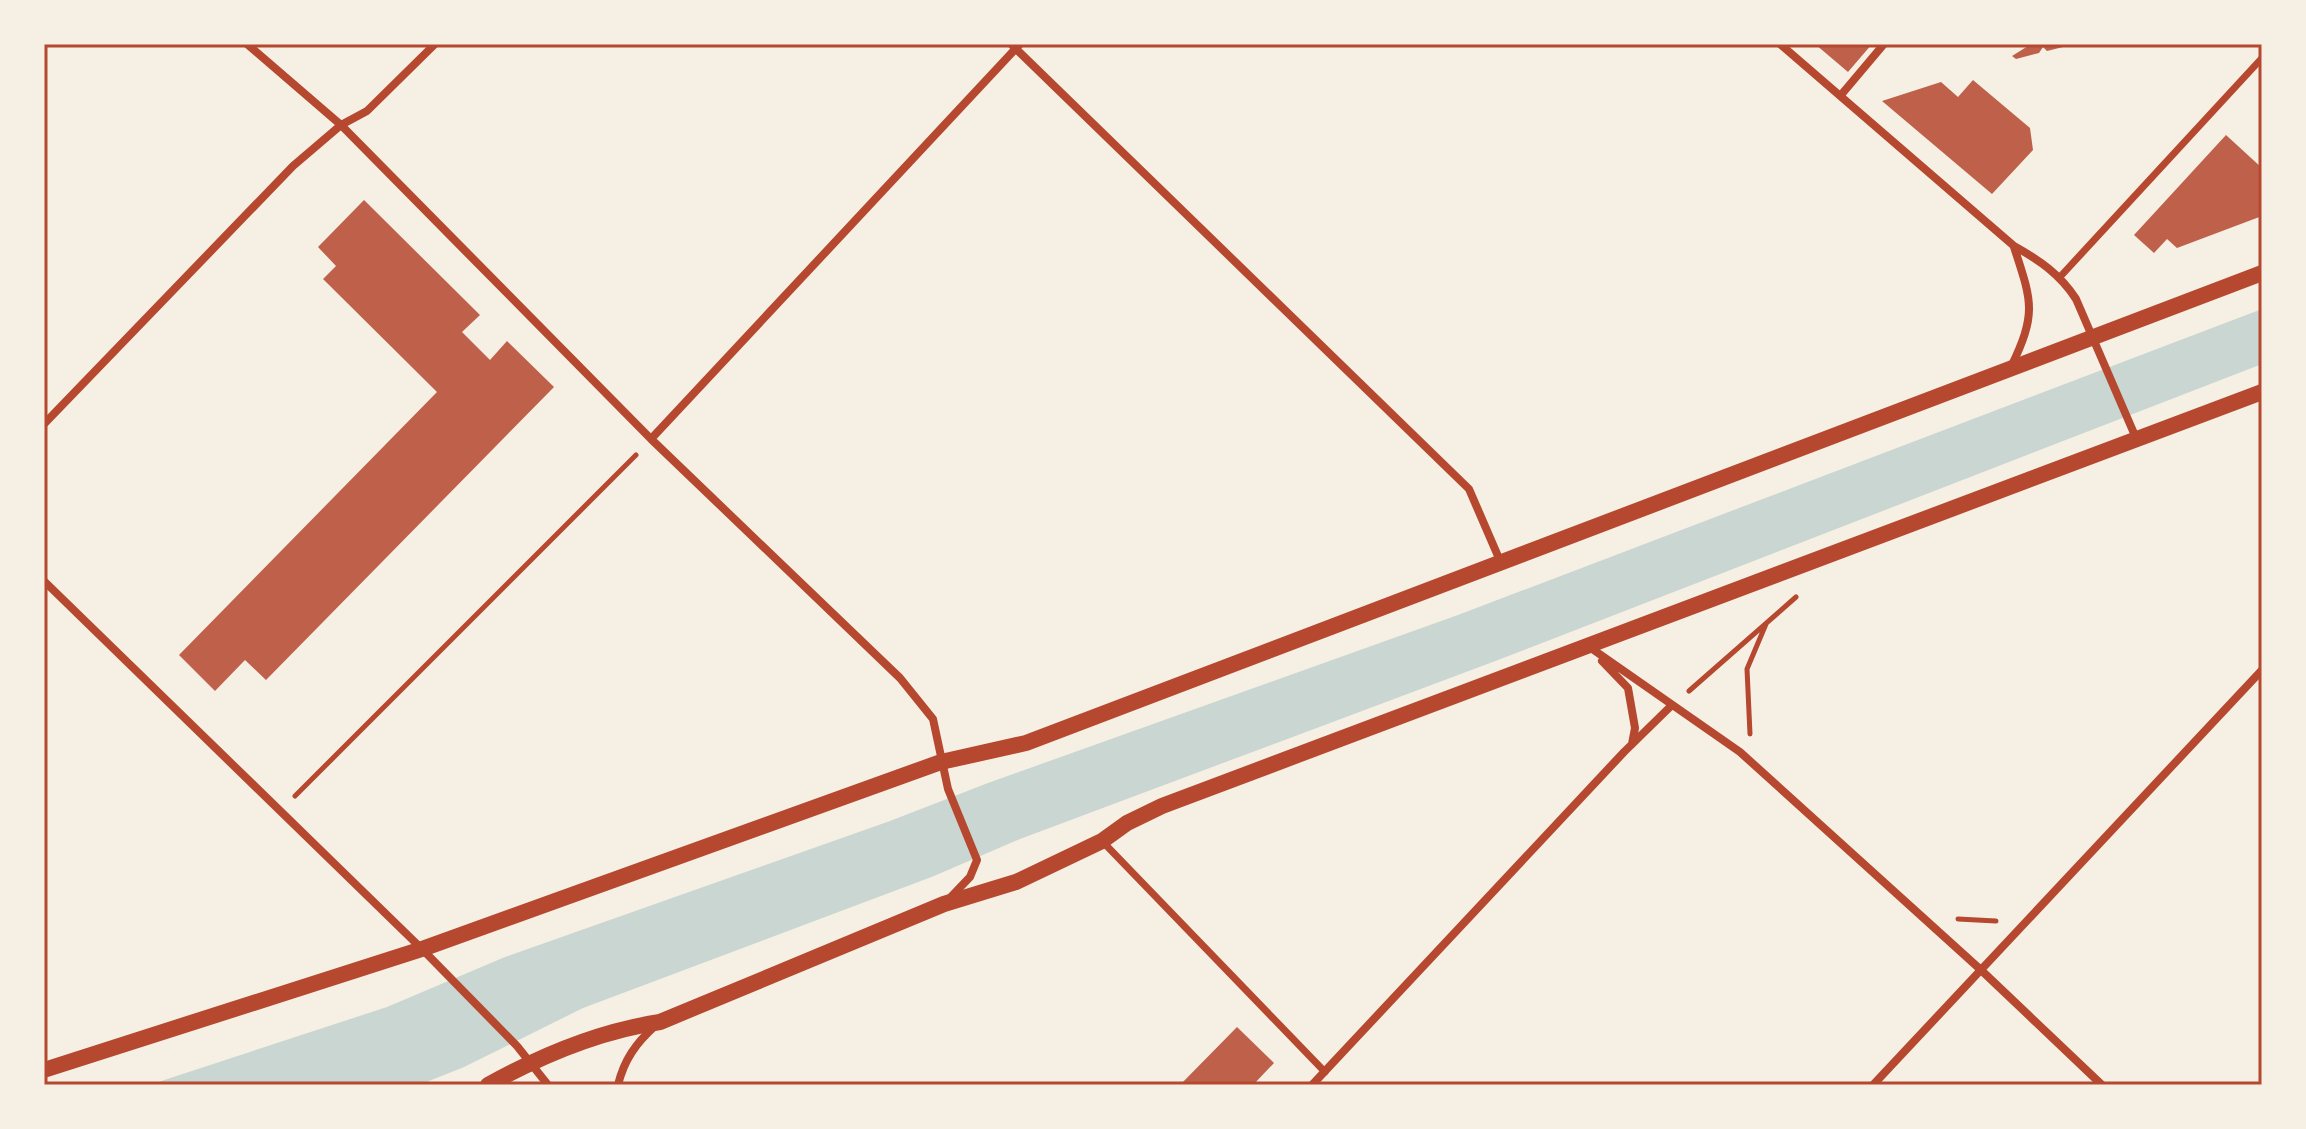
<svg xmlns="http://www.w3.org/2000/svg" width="2306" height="1129" viewBox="0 0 2306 1129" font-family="'IBM Plex Sans',sans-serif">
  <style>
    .water { fill: #c9d6d2 }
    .building { fill: #bf614a }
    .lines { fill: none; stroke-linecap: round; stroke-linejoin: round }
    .path { stroke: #b5482f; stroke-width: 5 }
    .pedestrian { stroke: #b5482f; stroke-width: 7 }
    .minor { stroke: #b5482f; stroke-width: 8 }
    .secondary { stroke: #b5482f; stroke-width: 16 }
    .neatline { fill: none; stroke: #b5482f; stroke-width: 3 }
  </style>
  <rect width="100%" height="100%" fill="#f6efe4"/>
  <path class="water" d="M2262 309V364L1498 660 1020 839 934 876 583 1008 464 1067 419 1085H149L387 1007 505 957 890 821 988 783 1458 615Z"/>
  <path class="building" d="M1815 44H1872L1848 72Z
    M2026 44H2071V45L2047 51 2043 47 2039 53 2016 59 2012 56 2028 46Z
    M1973 80 2030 128 2033 150 1992 194 1882 101 1941 82 1958 97Z
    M2226 135 2262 168V216L2177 248 2167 239 2154 253 2134 235Z
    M364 200 480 315 462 332 490 360 507 341 554 387 266 680 245 660 215 691 179 655 437 392 323 279 336 266 318 247Z
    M1237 1027 1274 1063 1253 1085H1180Z"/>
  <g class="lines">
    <path class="path" d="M1689 691 1796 597
      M1750 734 1747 669 1766 624
      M295 796 636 455
      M1958 919 1996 921"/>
    <path class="pedestrian" d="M2059 278 2262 58
      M1102 841 1325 1072"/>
    <path class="minor" d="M247 44 341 125 651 439 900 678 933 719 948 789 977 860 970 877 948 900
      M1011 44 1469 489 1501 563
      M1780 44 2014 246C2039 260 2060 274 2076 299L2136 438
      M1841 95 1884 44
      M2011 367C2037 313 2032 302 2014 247
      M44 424 293 166 341 125 367 111 435 44
      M651 439 1020 44
      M44 581 422 949 517 1046 548 1085
      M1588 646 1740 752 1981 970 2102 1085
      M1602 661 1628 688 1635 728 1632 744
      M618 1085C624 1060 636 1043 655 1026
      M1312 1085 1624 752 1671 706
      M1873 1085 2262 670"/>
    <path class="secondary" d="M44 1070 422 949 941 762 1026 743 2262 273
      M488 1085C542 1055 600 1031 660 1022L944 904 1016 882 1102 841 1127 823 1162 806 2262 392"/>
  </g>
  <rect width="2306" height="1129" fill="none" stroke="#f6efe4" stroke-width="92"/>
  <rect x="46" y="46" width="2214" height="1037" class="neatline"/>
</svg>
